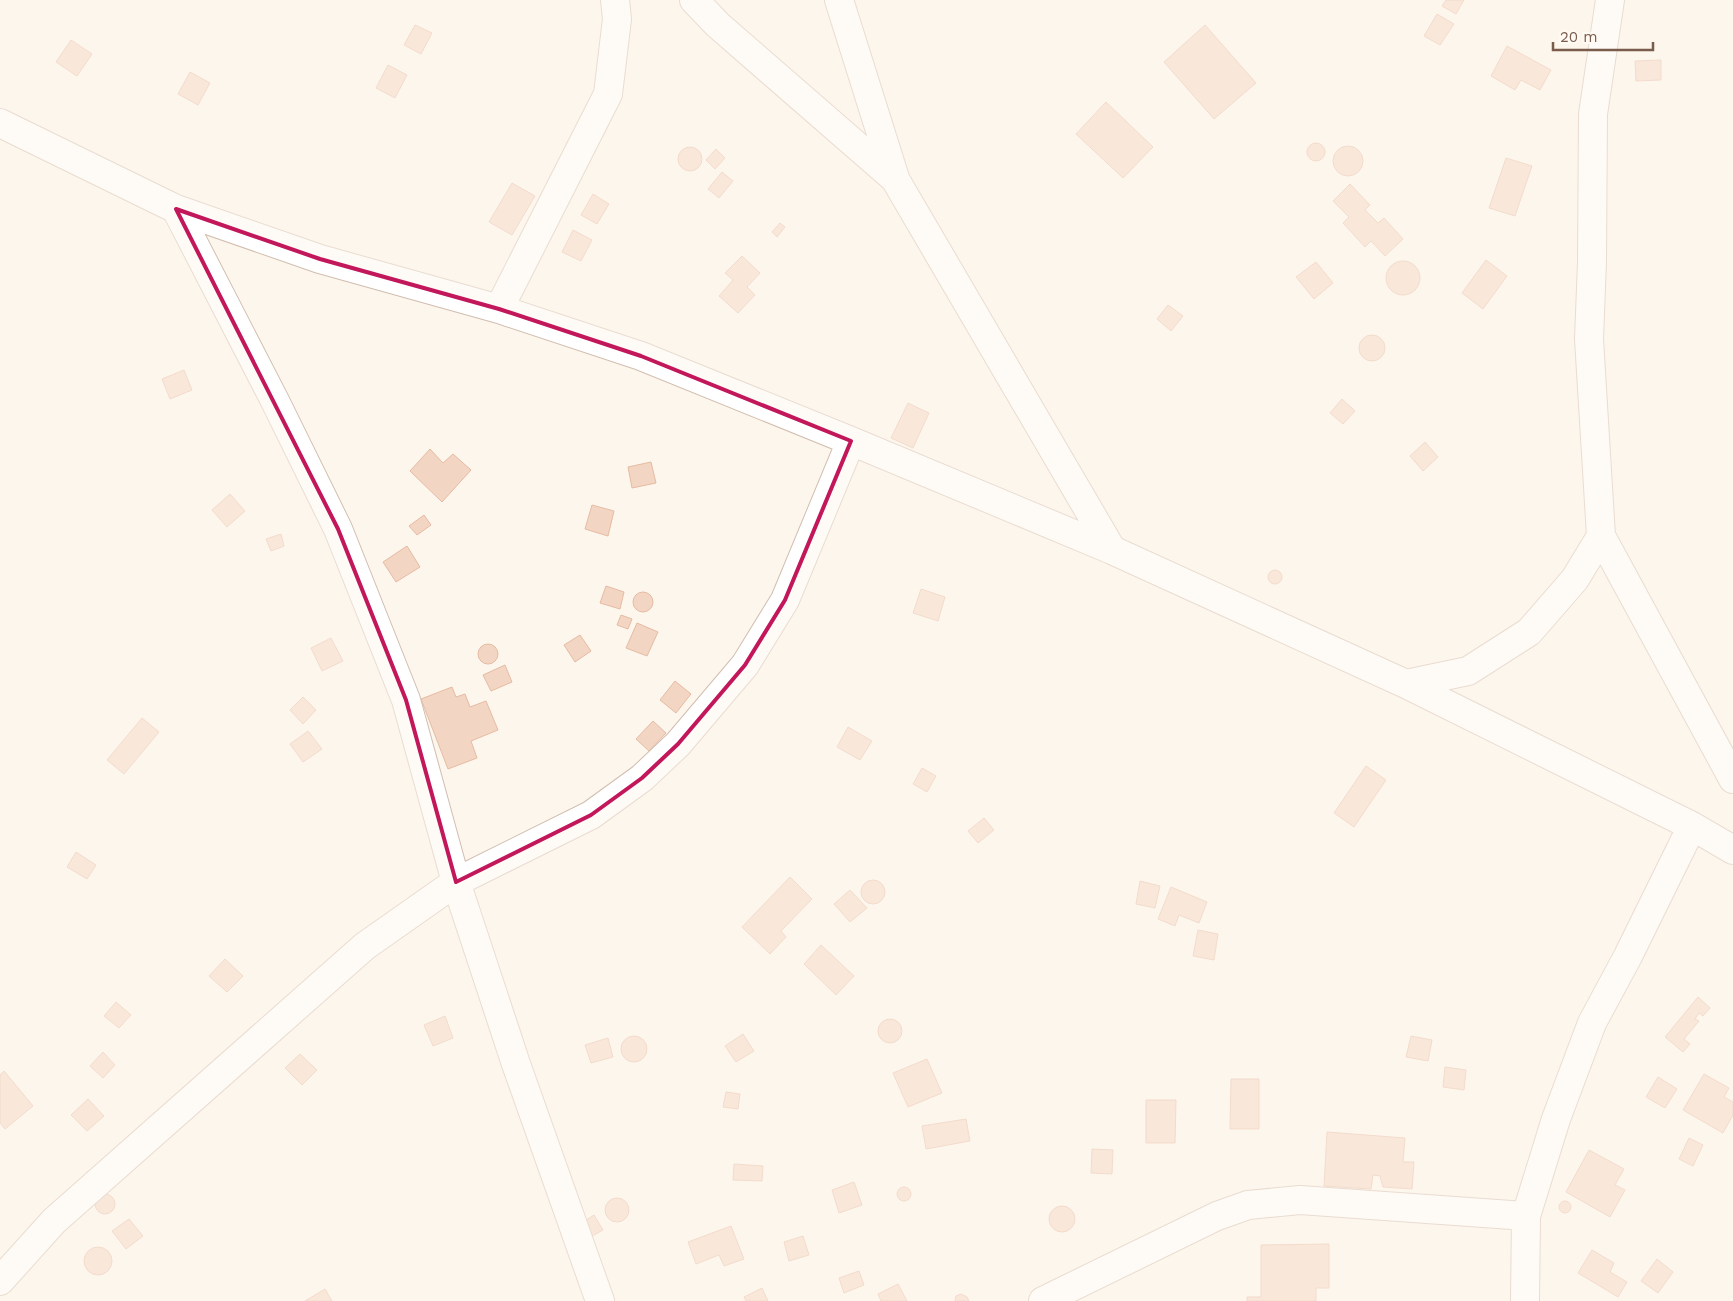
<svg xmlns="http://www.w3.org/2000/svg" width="1733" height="1301" viewBox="0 0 1733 1301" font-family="'Work Sans',sans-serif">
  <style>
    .building { fill: #f3d5c3; stroke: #e6bba3 }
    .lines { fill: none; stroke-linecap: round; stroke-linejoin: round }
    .minor-casing { stroke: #d1beb0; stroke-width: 30 }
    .minor { stroke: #fff; stroke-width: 28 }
    .marked { fill: none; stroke: #c2185b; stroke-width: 4; stroke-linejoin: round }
  </style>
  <rect width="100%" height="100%" fill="#fdf6ec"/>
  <path class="building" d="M1446 0H1464L1456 14 1442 6Z
    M1437 14 1454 24 1440 45 1424 36Z
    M415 25 432 33 421 54 404 45Z
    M1205 25 1256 83 1214 119 1164 62Z
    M71 40 92 54 77 76 56 62Z
    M1507 46 1551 70 1540 90 1521 80 1515 90 1491 76Z
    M1661 60V80L1636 81 1635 61Z
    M388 65 407 75 395 98 376 88Z
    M190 72 210 83 198 105 178 94Z
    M1106 102 1153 147 1123 178 1076 134Z
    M1307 152a9 9 0 1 1 18 0a9 9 0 1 1-18 0Z
    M1333 161a15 15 0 1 1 30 0a15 15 0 1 1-30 0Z
    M678 159a12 12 0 1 1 24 0a12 12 0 1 1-24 0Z
    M716 149 725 158 715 169 706 160Z
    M1506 158 1532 166 1515 216 1489 208Z
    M722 172 733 181 719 198 708 189Z
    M512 183 535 196 512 235 489 222Z
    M1350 184 1370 205 1365 210 1378 223 1384 218 1403 239 1385 256 1371 241 1365 247 1343 223 1349 217 1333 201Z
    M593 194 609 204 597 224 581 215Z
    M780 223 785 227 777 237 772 232Z
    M573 230 592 240 581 261 562 252Z
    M742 256 760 273 747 287 755 295 738 313 719 296 733 280 725 273Z
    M1486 260 1507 276 1483 309 1462 293Z
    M1386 278a17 17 0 1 1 34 0a17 17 0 1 1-34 0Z
    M1316 262 1333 283 1314 299 1296 277Z
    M1168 305 1183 316 1171 331 1157 319Z
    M1359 348a13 13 0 1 1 26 0a13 13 0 1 1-26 0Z
    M184 370 192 390 170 399 162 379Z
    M1342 399 1355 411 1343 424 1330 413Z
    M908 403 929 413 913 448 891 438Z
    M1425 442 1438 457 1423 471 1410 456Z
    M430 449 443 463 453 454 471 470 442 502 410 471Z
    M651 462 656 483 632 488 628 467Z
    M230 494 245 511 227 527 212 510Z
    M592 505 614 511 608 536 585 529Z
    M424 515 431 525 417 535 409 526Z
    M281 534 284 546 271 551 266 539Z
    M407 546 420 567 396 582 383 562Z
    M1268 577a7 7 0 1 1 14 0a7 7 0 1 1-14 0Z
    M606 586 624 592 620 609 600 603Z
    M921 589 945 597 938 621 913 613Z
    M633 602a10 10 0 1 1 20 0a10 10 0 1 1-20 0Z
    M621 615 632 619 628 629 617 625Z
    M637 623 658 632 647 656 626 648Z
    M580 635 591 651 575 662 564 645Z
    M331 638 343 661 322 671 311 648Z
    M478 654a10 10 0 1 1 20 0a10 10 0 1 1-20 0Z
    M505 665 512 682 491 691 483 675Z
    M675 681 691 694 676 713 660 700Z
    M452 687 456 697 465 694 470 707 486 701 498 730 471 741 477 758 448 769 421 699Z
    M303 697 316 710 303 724 290 710Z
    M142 718 159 732 124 774 107 760Z
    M653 721 666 733 649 751 636 739Z
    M848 727 872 741 860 760 837 747Z
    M308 731 322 749 303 762 290 744Z
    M1366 766 1386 780 1354 827 1334 813Z
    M922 768 936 776 927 792 913 784Z
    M984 818 994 830 978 843 968 831Z
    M76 852 96 865 87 879 67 867Z
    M790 877 812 899 781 931 786 937 770 954 742 927Z
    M861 892a12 12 0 1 1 24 0a12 12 0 1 1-24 0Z
    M1140 881 1160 886 1155 908 1136 904Z
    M1171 887 1207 902 1199 923 1179 915 1175 926 1158 919Z
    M850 890 867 908 850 922 834 904Z
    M1198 930 1218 934 1214 960 1193 956Z
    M821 945 854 976 836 995 804 964Z
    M225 959 243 976 227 992 209 976Z
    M1698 997 1710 1008 1703 1016 1699 1013 1695 1019 1699 1021 1684 1039 1690 1044 1683 1052 1665 1037Z
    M116 1002 131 1015 119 1028 104 1016Z
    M445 1016 453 1038 433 1046 424 1025Z
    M878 1031a12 12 0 1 1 24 0a12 12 0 1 1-24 0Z
    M743 1034 754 1051 736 1062 725 1046Z
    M621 1049a13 13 0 1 1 26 0a13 13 0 1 1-26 0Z
    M1411 1036 1432 1040 1428 1061 1406 1057Z
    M608 1038 613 1057 591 1063 585 1045Z
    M103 1052 115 1065 103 1078 90 1066Z
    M300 1054 317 1070 302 1085 285 1068Z
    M927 1059 942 1093 908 1107 893 1073Z
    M1445 1067 1466 1070 1464 1090 1443 1087Z
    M4 1071 33 1106 5 1129 0 1123V1075Z
    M1704 1074 1729 1088 1724 1097 1733 1102V1115L1723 1133 1683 1110Z
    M1658 1077 1677 1089 1665 1108 1646 1097Z
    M1231 1079H1259V1129H1230Z
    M726 1092 740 1094 738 1109 723 1107Z
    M88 1099 104 1116 87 1131 71 1115Z
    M1146 1100H1176L1175 1143H1146Z
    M966 1119 970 1141 926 1149 922 1126Z
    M1327 1132 1405 1138 1403 1162H1414L1412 1189 1383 1187 1380 1176 1373 1175 1371 1189 1324 1186Z
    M1689 1138 1703 1145 1693 1166 1679 1159Z
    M1092 1149 1113 1150 1112 1174 1091 1173Z
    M1589 1150 1624 1169 1615 1185 1625 1190 1610 1217 1566 1192Z
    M734 1164 763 1166 762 1181 733 1180Z
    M854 1182 862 1205 839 1213 832 1190Z
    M897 1194a7 7 0 1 1 14 0a7 7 0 1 1-14 0Z
    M95 1204a10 10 0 1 1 20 0a10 10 0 1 1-20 0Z
    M605 1210a12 12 0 1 1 24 0a12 12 0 1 1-24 0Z
    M1559 1207a6 6 0 1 1 12 0a6 6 0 1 1-12 0Z
    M1049 1219a13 13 0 1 1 26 0a13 13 0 1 1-26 0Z
    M594 1215 603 1230 592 1236 583 1222Z
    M129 1219 143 1236 126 1249 112 1231Z
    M731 1226 744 1259 724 1266 719 1255 696 1264 688 1242Z
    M803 1236 809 1255 789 1261 784 1242Z
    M1329 1244V1288H1316V1301H1247V1297H1261V1245Z
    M84 1261a14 14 0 1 1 28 0a14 14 0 1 1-28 0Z
    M1592 1250 1614 1263 1610 1272 1627 1282 1618 1297 1578 1273Z
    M1657 1259 1673 1272 1658 1293 1641 1281Z
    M859 1271 864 1285 844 1293 839 1278Z
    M898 1284 907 1301H881L878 1294Z
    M762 1288 768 1301H746L744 1297Z
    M325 1289 332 1301H305Z
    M961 1294 967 1297 969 1301H955L956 1296Z"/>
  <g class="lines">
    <g class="minor-casing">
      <path id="minor" d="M694 0 718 25 895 179 1112 550
        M839 0 895 178
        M1610 0 1593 114 1592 262 1589 339 1601 536 1733 779
        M0 123 176 209 320 259 499 309 641 356 851 441 1112 550 1406 684 1692 826 1733 850
        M176 209 275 401 338 529 406 700 456 882 516 1064 600 1301
        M499 309 608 94 617 19 615 0
        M1406 684 1468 671 1529 632 1575 579 1601 536
        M0 1281 54 1221 365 946 456 882 591 815 642 778 678 744 745 665 785 600 851 441
        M1043 1301 1217 1216 1248 1205 1300 1200 1526 1216
        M1525 1301 1526 1216 1556 1119 1592 1023 1628 956 1692 826"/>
    </g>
    <use href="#minor" class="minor"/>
  </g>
  <path d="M0 0H1733V1301H0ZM176 209 320 259 499 309 641 356 851 441 785 600 745 665 678 744 642 778 591 815 456 882 406 700 338 529Z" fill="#fdf6ec" fill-opacity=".55" fill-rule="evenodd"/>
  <path class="marked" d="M176 209 320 259 499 309 641 356 851 441 785 600 745 665 678 744 642 778 591 815 456 882 406 700 338 529Z"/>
  <path d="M1553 42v8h100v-8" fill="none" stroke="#7a5c4d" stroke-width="2.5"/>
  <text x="1560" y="42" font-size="15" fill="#7a5c4d" stroke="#fffaf3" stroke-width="4" paint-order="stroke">20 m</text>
</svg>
